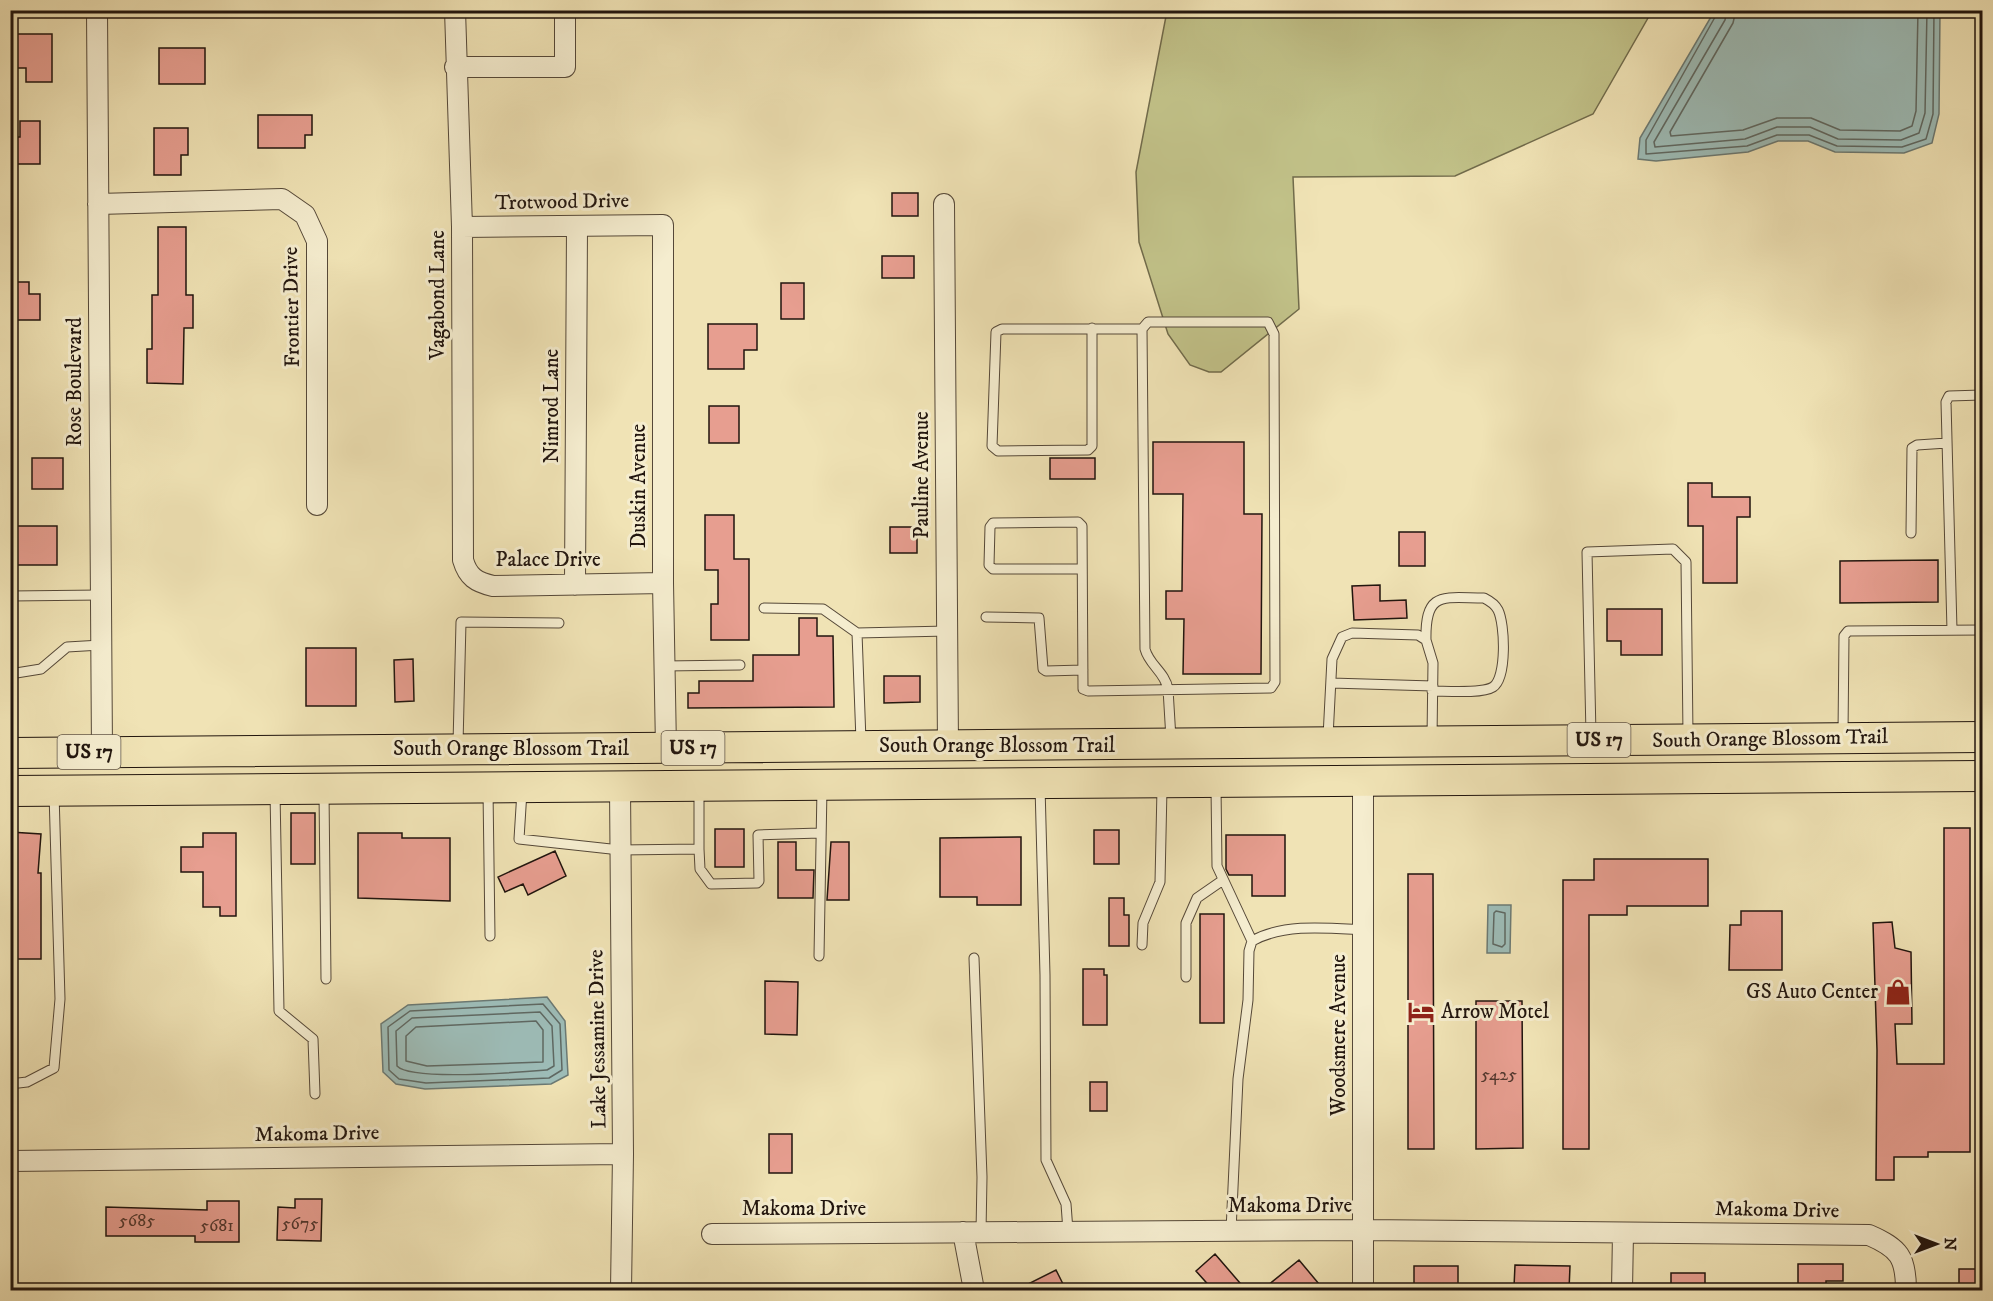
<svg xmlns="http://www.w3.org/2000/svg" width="1993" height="1301" viewBox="0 0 1993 1301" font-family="'IM FELL DW Pica',serif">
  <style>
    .green { fill: #c1c188; stroke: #716b4b; stroke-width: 1.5 }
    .water { fill: #9dbcb7; stroke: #6b7973; stroke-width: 1.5 }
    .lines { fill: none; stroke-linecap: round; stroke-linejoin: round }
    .shore { stroke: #5f6862; stroke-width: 1.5 }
    .building { fill: #e79e90; stroke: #21150e; stroke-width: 1.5 }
    .service-casing { stroke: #554838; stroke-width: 11 }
    .minor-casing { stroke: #554838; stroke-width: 22 }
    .primary-casing { stroke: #21150e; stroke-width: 32 }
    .service { stroke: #f5edcf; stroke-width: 9 }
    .minor { stroke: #f5edcf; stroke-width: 20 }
    .primary { stroke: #f0e3b5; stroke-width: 30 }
    .labels { text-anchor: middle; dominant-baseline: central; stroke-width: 6; stroke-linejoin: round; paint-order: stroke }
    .number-label { font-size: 18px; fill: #52372e }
    .shield { fill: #f5edcf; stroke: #615648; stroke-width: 1.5 }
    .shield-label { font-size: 20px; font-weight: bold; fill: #21150e }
    .street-label { font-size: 21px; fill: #21150e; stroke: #f5edcf }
    .poi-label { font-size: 21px; fill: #21150e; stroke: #f5edcf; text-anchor: end }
  </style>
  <rect width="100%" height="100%" fill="#f0e3b5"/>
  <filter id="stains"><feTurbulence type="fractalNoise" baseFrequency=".00333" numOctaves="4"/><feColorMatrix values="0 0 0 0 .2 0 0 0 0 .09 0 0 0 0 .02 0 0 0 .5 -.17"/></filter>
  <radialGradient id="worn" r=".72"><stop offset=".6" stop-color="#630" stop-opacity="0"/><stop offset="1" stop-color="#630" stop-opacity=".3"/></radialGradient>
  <path class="green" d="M1167 11H1652L1593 114 1455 176 1293 177 1299 309 1221 372H1209L1190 365 1168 334 1139 242 1136 172Z"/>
  <path class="water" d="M1715 10 1940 11 1939 114 1932 143 1904 153 1835 152 1808 141H1778L1748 152 1656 161 1638 159 1640 138Z
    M1488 905H1511L1510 953H1487Z
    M547 997 565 1021 568 1075 551 1084 425 1089 396 1084 383 1072 381 1024 408 1005Z"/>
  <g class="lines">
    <path class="shore" d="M1719 10 1646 140V154L1747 146 1777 135H1809L1837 146 1902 147 1926 139 1933 114 1934 10
      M1727 10 1725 20 1654 142 1655 147 1745 139 1777 127H1810L1838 139 1901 140 1919 133 1925 113 1927 10
      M1736 10 1733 23 1670 132 1671 136 1743 130 1777 118H1811L1840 130 1900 131 1912 126 1916 111 1918 10
      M1496 911 1505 913V944L1502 947 1493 944 1494 913Z
      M543 1004 560 1024 562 1070 549 1078 426 1083 399 1079 389 1070 388 1027 410 1011Z
      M540 1012 552 1026 554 1066 547 1070C522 1072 411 1081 397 1066L396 1031 412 1018Z
      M536 1021 543 1030V1062L427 1066 406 1061V1036L416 1027Z"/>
  </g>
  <path class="building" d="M11 34H52V82H26V68H11Z
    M159 48H205V84H159Z
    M258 115H312V135H305V148H258Z
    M20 121H40V164H10V137H20Z
    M154 128H188V155H181V175H154Z
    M892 193H918V216H892Z
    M158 227H186V295H193V328H184L183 384 147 383V349H152V295H158Z
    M882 256H914V278H882Z
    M10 282H29V294H40V320H10Z
    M781 283H804V319H781Z
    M708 324H757V350H744V369H708Z
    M709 406H739V443H709Z
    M1153 442H1244V514H1262L1261 674H1183L1184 619H1166V591H1182L1183 494H1153Z
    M32 458H63V489H32Z
    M1050 458H1095V479H1050Z
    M1688 483H1712V497H1750V517H1737V583H1703V526H1688Z
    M705 515H734V559H749V640H711V604H718V570H705Z
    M10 526H57V565H10Z
    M890 527H917V553H890Z
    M1399 532H1425V566H1399Z
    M1938 560V602L1840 603V561Z
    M1380 585V601L1406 600 1407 618 1354 620 1352 586Z
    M1607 609H1662V655H1621V641H1607Z
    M799 618H817V636H833L834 707 688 708V693H699V681H753V655H799Z
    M306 648H356V706H306Z
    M413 659 414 701 395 702 394 660Z
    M884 676H920V702L884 703Z
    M291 813H315V864H291Z
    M1944 828H1970V1152H1928V1157H1894V1180H1876L1877 1050 1873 923 1892 922 1895 948 1911 952 1912 1024H1895L1897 1064H1944Z
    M715 829H744V867H715Z
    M1094 830H1119V864H1094Z
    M10 832 41 834 38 873H41V959H10Z
    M203 833H236V916H220V907H203V872H181V847H203Z
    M358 833H402V838H450V901L358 898Z
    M1226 835H1285V896H1252V875H1229L1226 869Z
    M1021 837V905H977V897H940V838Z
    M778 842H796V870H814L813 898H778Z
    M831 842H849V900H827Z
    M555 851 566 876 528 895 523 884 505 892 498 877Z
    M1594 859H1708V906H1627V915H1589V1149H1563V880H1594Z
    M1408 874H1433L1434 1149H1408Z
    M1109 898H1124V915H1129V946H1109Z
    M1741 911H1782V970H1729L1730 925H1741Z
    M1200 914H1224V1023H1200Z
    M1083 969H1104V975H1107V1025H1083Z
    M765 981 798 982 797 1035 765 1034Z
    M1476 1001H1522L1523 1148 1476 1149Z
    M1090 1082H1107V1111H1090Z
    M769 1134H792V1173H769Z
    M295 1199H322L321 1241 277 1240 278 1207 295 1208Z
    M207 1201H239V1242H195V1236H106V1207L207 1210Z
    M1215 1254 1246 1290H1213L1196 1271Z
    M1299 1260 1324 1290H1262Z
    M1798 1264H1843V1281H1826V1290H1798Z
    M1515 1265 1570 1266 1569 1290 1514 1287Z
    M1414 1266H1458V1290H1414Z
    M1959 1269H1983V1290H1959Z
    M1056 1270 1066 1290H1016Z
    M1671 1273H1705V1290H1671Z"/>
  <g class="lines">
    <g class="service-casing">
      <path id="service" d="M1092 328V446L1088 450 998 451 992 446 996 332 1002 329H1142
        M1911 533 1912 448 1917 445 1947 443
        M1082 569H993L989 565 990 527 993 523 1078 522 1082 526 1083 689 1088 691 1271 688 1275 682 1274 334 1268 322H1148L1142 329 1145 649C1149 665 1165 672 1168 689L1171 739
        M10 596 101 595
        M764 608 823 609 857 633 948 631
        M986 617 1039 618 1043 669 1046 671 1083 670
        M1952 630 1946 402 1949 396 1982 395
        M857 633 861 741
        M1426 640C1425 590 1443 598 1484 598 1490 601 1495 604 1498 610 1505 624 1507 678 1493 687 1482 694 1446 691 1432 691
        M664 666 740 665
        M10 674 41 669 67 647 101 645
        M1331 683 1433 686
        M1843 733 1844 636 1848 631 1982 630
        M1591 735 1587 552 1673 549 1686 562 1688 735
        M1328 737 1332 659 1342 637 1352 633 1418 635 1426 640 1433 663 1432 738
        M458 744 461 622 559 623
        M1040 786 1045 975 1046 1160 1066 1204 1068 1231
        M1216 787 1217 866 1252 941
        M488 791 490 936
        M522 791 519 839 620 850 699 849V790
        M275 792 279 1011 313 1039 315 1094
        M324 792 326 979
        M699 849 700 869 711 884 757 883 759 881 758 835 820 833
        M1142 945 1143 923 1160 882 1162 788
        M819 956 822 788
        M974 958 982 1177 981 1232
        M1186 977V923L1197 898 1223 880
        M10 1084 27 1082 54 1068 60 999 54 793
        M1231 1231 1238 1079 1248 1000 1249 951 1252 941C1284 923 1328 928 1363 930"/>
    </g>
    <g class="minor-casing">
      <path id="minor" d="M97 10 102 752
        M455 10 462 227 463 560C468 577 476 582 493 586L663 583
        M455 67H565V10
        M98 204 282 199 305 215 317 241V505
        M944 204 948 746
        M462 227 663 225V583L666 748
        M575 585 577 227
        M1363 780V1290
        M620 788 623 1154 621 1290
        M10 1161 623 1154
        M963 1232 974 1290
        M712 1234 1362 1230 1869 1235C1899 1248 1906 1257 1906 1290
        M1622 1290 1623 1233"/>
    </g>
    <g class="primary-casing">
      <path id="primary" d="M10 753 1982 737
        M10 791 1982 776"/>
    </g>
    <use href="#service" class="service"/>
    <use href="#minor" class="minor"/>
    <use href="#primary" class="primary"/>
  </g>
  <defs>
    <g id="shop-bare" transform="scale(2.07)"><path d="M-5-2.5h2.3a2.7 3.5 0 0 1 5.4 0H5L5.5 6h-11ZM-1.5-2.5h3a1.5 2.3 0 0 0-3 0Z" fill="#8f2418" stroke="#f5edcf" stroke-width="2.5" paint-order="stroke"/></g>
    <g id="hotel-bare" transform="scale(2.07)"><path d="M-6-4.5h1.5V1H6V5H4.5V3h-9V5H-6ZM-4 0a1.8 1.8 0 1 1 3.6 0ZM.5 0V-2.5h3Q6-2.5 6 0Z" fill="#8f2418" stroke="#f5edcf" stroke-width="2.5" paint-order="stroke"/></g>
  </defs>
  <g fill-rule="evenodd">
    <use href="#shop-bare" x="1898" y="992"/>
    <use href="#hotel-bare" x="1421" y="1012"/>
  </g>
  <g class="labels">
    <g class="number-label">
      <text x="1499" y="1075">5425</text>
      <text x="137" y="1221">5685</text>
      <text x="300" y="1224">5675</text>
      <text x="217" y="1226">5681</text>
    </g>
    <g class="shield">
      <rect x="1567.5" y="723" width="63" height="34" rx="4.5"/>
      <rect x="661.5" y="731" width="63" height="34" rx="4.5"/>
      <rect x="57.5" y="735" width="63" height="34" rx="4.5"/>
    </g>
    <g class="shield-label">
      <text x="1599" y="740">US 17</text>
      <text x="693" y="748">US 17</text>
      <text x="89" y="752">US 17</text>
    </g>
    <g class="street-label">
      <text transform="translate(562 202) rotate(-1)">Trotwood Drive</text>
      <text transform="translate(438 295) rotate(-90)">Vagabond Lane</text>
      <text transform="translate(292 307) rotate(-91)">Frontier Drive</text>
      <text transform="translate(75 382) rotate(-90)">Rose Boulevard</text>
      <text transform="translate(552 406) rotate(-90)">Nimrod Lane</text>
      <text transform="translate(922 475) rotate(-90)">Pauline Avenue</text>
      <text transform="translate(639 486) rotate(-90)">Duskin Avenue</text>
      <text x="548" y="560">Palace Drive</text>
      <text transform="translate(1770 739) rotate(-1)">South Orange Blossom Trail</text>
      <text x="997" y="746">South Orange Blossom Trail</text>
      <text x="511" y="749">South Orange Blossom Trail</text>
      <text transform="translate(1339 1035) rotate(-90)">Woodsmere Avenue</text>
      <text transform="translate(598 1039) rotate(-91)">Lake Jessamine Drive</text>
      <text transform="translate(317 1134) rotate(-1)">Makoma Drive</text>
      <text x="1290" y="1206">Makoma Drive</text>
      <text x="804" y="1209">Makoma Drive</text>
      <text transform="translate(1777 1210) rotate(1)">Makoma Drive</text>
    </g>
    <g class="poi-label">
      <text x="1878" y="992">GS Auto Center</text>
      <text x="1441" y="1012" text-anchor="start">Arrow Motel</text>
    </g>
  </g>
  <rect width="1993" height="1301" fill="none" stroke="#f0e3b5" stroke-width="36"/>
  <rect x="12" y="12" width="1969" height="1277" fill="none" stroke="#21150e" stroke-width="3"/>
  <rect x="18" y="18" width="1957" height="1265" fill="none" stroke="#21150e" stroke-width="1.5"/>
  <g transform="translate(1936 1244) rotate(90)" stroke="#f5edcf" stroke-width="4.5" paint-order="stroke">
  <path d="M0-4.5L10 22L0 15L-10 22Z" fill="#21150e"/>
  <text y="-9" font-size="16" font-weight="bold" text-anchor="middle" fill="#21150e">N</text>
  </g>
  <rect width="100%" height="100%" filter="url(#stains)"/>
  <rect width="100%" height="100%" fill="url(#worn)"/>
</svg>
